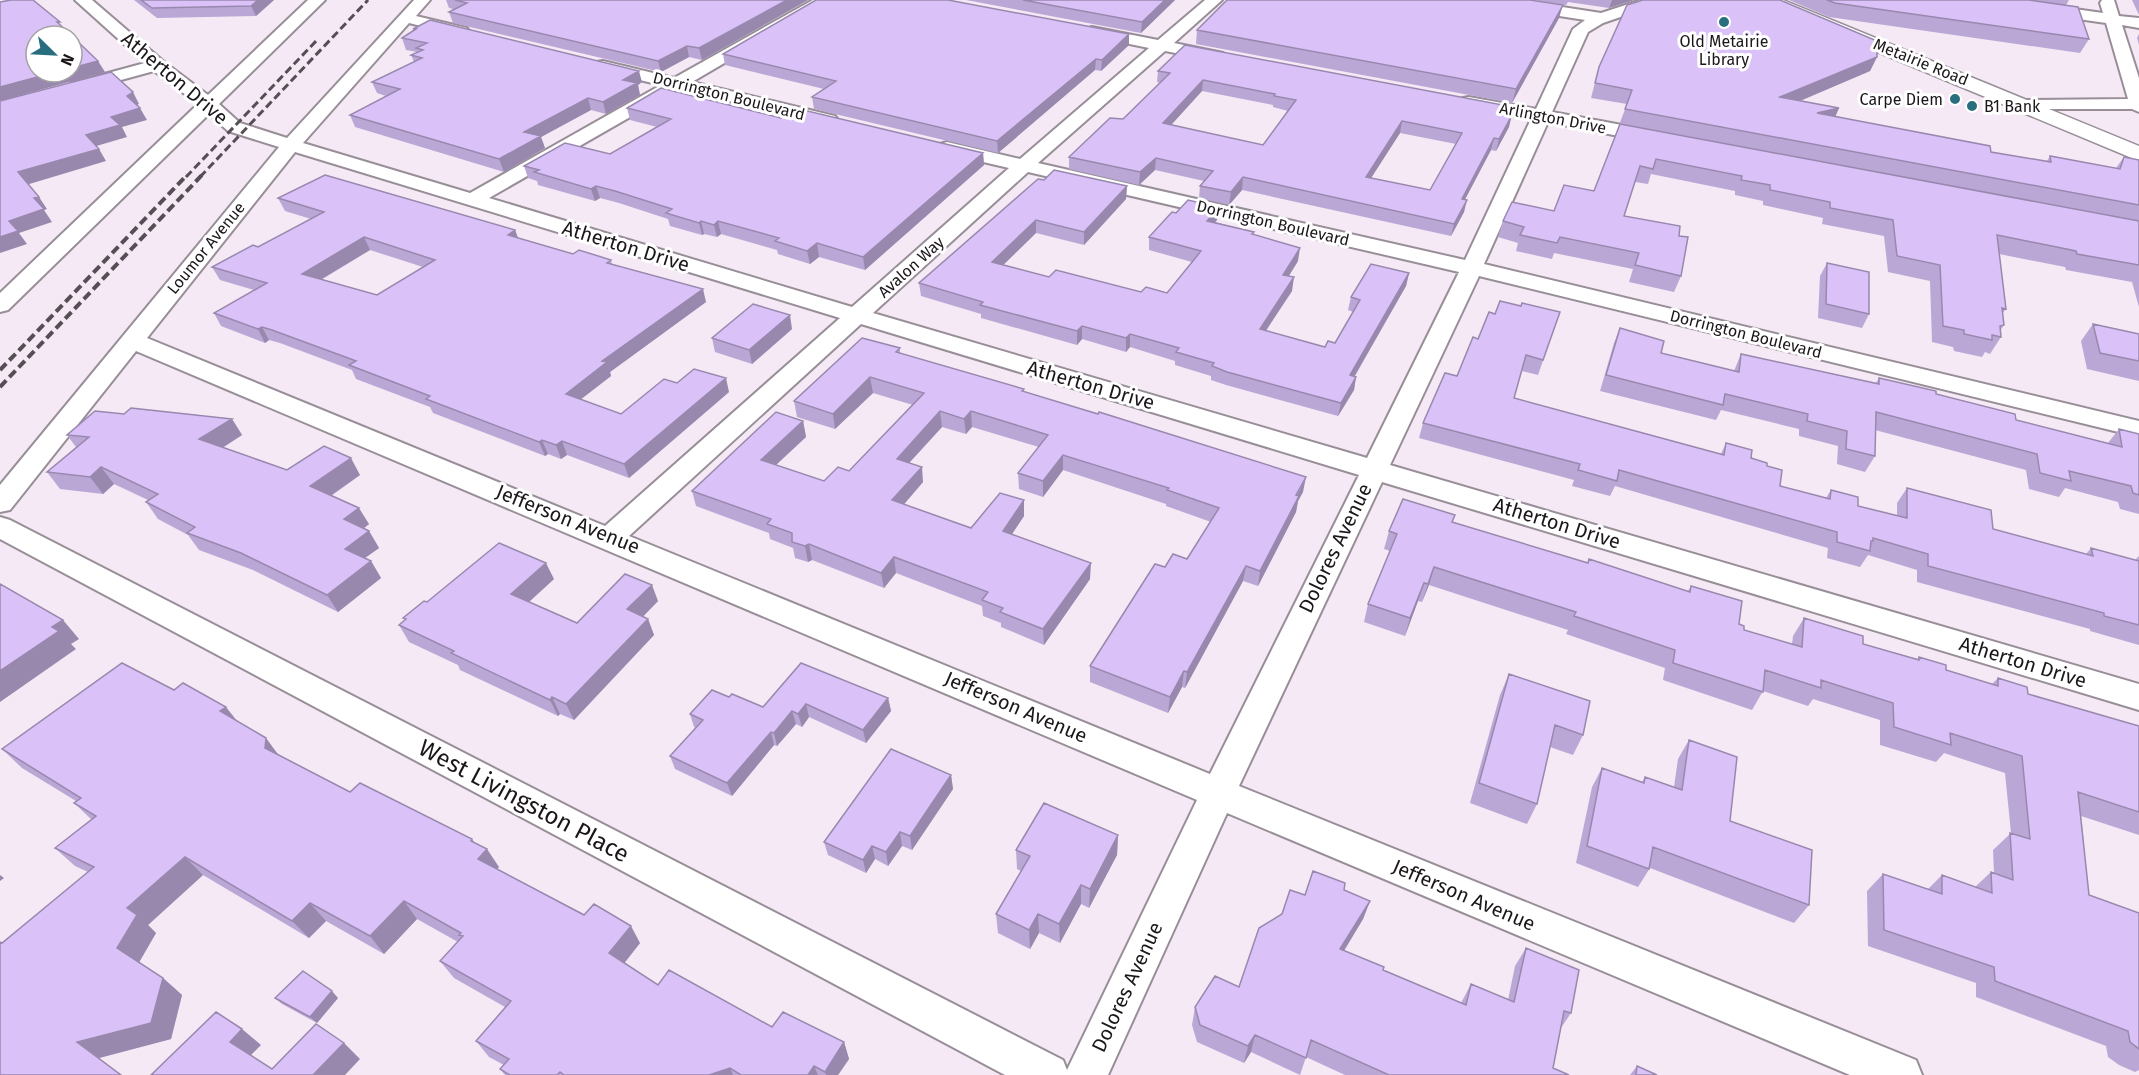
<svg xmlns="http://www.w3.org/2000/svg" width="2139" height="1075" viewBox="0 0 2139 1075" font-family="'Fira Sans',sans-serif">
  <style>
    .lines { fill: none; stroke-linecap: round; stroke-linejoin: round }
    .street-casing { stroke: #988e98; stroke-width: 4 }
    .secondary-casing { stroke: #988e98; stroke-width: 3 }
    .street { fill: #fff; fill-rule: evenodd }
    .secondary { fill: #fff; fill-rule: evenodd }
    .rail-far1 { stroke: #554f55; stroke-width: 3; stroke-dasharray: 8 4; stroke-linecap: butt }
    .rail { stroke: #554f55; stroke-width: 4; stroke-dasharray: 9 4.5; stroke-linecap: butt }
    .wall { fill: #bba7d6; fill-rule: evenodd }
    .shaded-wall { fill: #9988ae }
    .building { fill: #dac2f9; stroke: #9988ae; stroke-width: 1.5; fill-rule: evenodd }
    .poi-dot { fill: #296e7e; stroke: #fff; stroke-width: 2 }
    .labels { text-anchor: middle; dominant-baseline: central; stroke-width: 6; stroke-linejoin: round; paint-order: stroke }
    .far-poi-label { font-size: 16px; fill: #1a161a; stroke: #fff }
    .far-street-label { font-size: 16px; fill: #1a161a; stroke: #fff }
    .street-label { font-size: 20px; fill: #1a161a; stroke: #fff }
    .near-street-label { font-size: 24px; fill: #1a161a; stroke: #fff }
  </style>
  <rect width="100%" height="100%" fill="#f4e9f4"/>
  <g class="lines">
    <g class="street-casing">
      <path id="street" d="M75 0H92L163 61 208 95 308 0H325L219 104 240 123 287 138 414 0H430L416 16 467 28 469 31 467 34 461 36 409 23 303 143 470 193 661 85 597 70 595 66 597 62 603 61 674 78 813 0H832L692 82 835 116 838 120 835 124 829 125 679 89 489 198 852 307 1009 168 940 152 938 148 940 144 947 142 1020 159 1149 48 1086 35 1084 32 1086 29 1092 27 1158 40 1205 0H1222L1174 43 1223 53 1225 56 1217 61 1165 51 1038 163 1465 260 1531 119 1469 107 1463 106 1460 102 1463 98 1469 97 1536 109 1573 29 1585 20 1489 5 1481 0H1517L1601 13 1641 0H1664L1661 3 1603 23 1588 32 1552 112 1654 131 1661 133 1663 137 1661 141 1654 143 1548 122 1484 264 2139 421V437L1479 276 1390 465 2139 684V710L1382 482 1239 786 1916 1060 1922 1075H1850L1227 813 1108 1075H1005L0 539V517L10 520 1063 1060 1067 1070 1197 800 136 351 10 510 0 512V485L279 147 228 131 209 114 8 310 0 312V293L198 104 154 71 77 92 71 91 68 87 71 83 145 63ZM295 152 840 318 605 526 147 338ZM1028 172 1459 272 1367 458 873 313ZM861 324 1359 475 1210 774 629 536Z
        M1972 0H2011L2103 13 2100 3 2102 0H2114L2119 16 2139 18V28L2122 25 2139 78V112L2132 109H2019L2016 105 2019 101 2025 100 2128 99 2106 23 1980 5Z"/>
    </g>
    <g class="secondary-casing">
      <path id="secondary" d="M1759 0H1783L2139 146V161L1762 4Z"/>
    </g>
    <use href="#street" class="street"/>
    <use href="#secondary" class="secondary"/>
    <path class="rail-far1" d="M186 177 318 39
      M200 177 368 0"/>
    <path class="rail" d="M0 370 187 175
      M0 387 202 175"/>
  </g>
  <path class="wall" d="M134 0H274L256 16 157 18Z
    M446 0H808L702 60 689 57 661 72 453 23 449 12 453 9 449 8Z
    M966 0H1175L1141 33Z
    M1532 0H1634L1609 8 1568 2 1566 5Z
    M1789 0H2069L2066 5 2089 39 2080 53 1829 17Z
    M2132 0H2139V15Z
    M1559 18 1512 103 1196 44 1197 30Z
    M413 29 642 82 638 85 640 95 606 114 591 110 541 137 545 148 504 172 355 127 350 115 386 96 377 93 372 82 414 62 411 55 417 52 406 50 402 38 413 31Z
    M1129 34V45L1101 71 1095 70 998 153 814 109 812 97 824 89 725 65 723 54Z
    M2139 34V45L2137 38Z
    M1877 57 1870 71 1800 101 1839 108 1835 116 1991 152 2047 161 2050 156 2116 168 2124 157 2139 160V307L2132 282 2066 270 2065 267 1999 254 2006 309 2002 314 2004 325 2000 331 2001 337 1990 354 1985 352 1982 357 1954 351 1953 347 1932 342 1930 281 1888 272 1884 236 1822 224 1823 218 1763 205V201L1735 195V191L1651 174 1648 184 1635 182 1624 216 1679 236 1681 276 1674 292 1629 282 1633 269 1554 253 1552 259 1516 251 1518 243 1498 237 1503 221 1554 211 1594 191 1627 104 1591 98 1599 67Z
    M1158 71 1508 106 1505 114 1509 127 1496 151 1491 150 1465 199 1464 212 1451 236 1242 190 1229 205 1199 198 1200 186 1204 181 1155 170 1139 185 1069 169V157L1123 119 1160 83 1157 82ZM1202 91 1273 105V107L1288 111 1263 145 1171 125ZM1400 133 1456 144 1430 190 1371 178Z
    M627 108 781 118 983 153 984 165 865 270 819 257 810 264 778 254 777 250 721 234 717 237 704 234 702 235 670 226 668 219 619 203 600 198 595 201 538 185 537 181 528 178 524 166 610 154 657 127 630 120Z
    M1044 180 1127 186 1126 199 1084 245 1036 233 1003 265 1049 277 1141 292 1167 293 1192 262 1149 250V237L1217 220 1215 222 1254 232V235L1298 261 1289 276 1292 291 1266 331 1325 347 1335 343 1353 312 1348 310 1351 297 1409 273 1406 286 1355 376 1356 377 1354 390 1338 416 1226 385 1211 380V376L1175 365V361L1130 347 1126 352 1082 339 1077 345 981 318V314L921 296 919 283Z
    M278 198 515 230 518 238 573 254 611 260 612 264 706 302 610 372 611 376 581 399 621 414 677 383 729 392 629 478 567 455 561 459 548 454 545 456 433 413 430 407 356 379 352 370 280 343 269 340 265 343 221 326 214 313 254 290 220 280 212 267 258 247 311 219 285 211ZM370 250 423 267 377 295 321 280Z
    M1827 263 1869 314 1862 328 1818 318 1820 276Z
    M1521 306 1560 312 1538 375 1522 371 1514 398 1721 454 1726 443 1767 466 1780 486 1826 498 1831 490 1858 506 1897 516V503L1907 488 1993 529 2086 554 2091 548 2135 560 2139 556V645L2090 631V629L1917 582V570L1868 555 1860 567 1827 558 1828 548 1615 486 1610 496 1572 486 1574 480 1419 438 1423 423 1457 376 1478 339 1495 314Z
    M2093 324 2139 334V381L2087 369 2081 341Z
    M1620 328 1661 353 1734 371 1741 354 1876 383 1879 378 1936 394 2016 420 2108 443 2119 429 2139 434V514L2120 509 2118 502 2065 488 2059 497 2029 489 2026 470 1875 430V456L1865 472 1837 464 1838 446 1799 436V429L1721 410 1716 420 1600 391 1614 343Z
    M792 329 752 364 715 352 712 338Z
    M900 348V353L1024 389V392L1303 492 1298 501 1296 512 1258 586 1243 581 1185 688 1182 687 1168 713 1090 682V666L1165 567 1187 559 1211 522 1166 506V504L1063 470 1043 497 1019 489 1018 473 1039 447 972 427 966 434 942 427 909 463 923 482 904 504 971 528 1024 500V516L1012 534 1090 579 1044 645 1001 627V623L983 616 982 606 896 573 884 588 812 560 808 562 795 558 793 548 770 539 769 533 696 506 692 491 803 421 806 437 776 465 824 481 849 471 913 405 873 393 835 429 797 417 794 401Z
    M124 414 232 419 242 435 223 447 287 470 360 475 331 496 369 524 364 528 369 531 379 548 365 558 371 561 381 578 338 612 253 570 199 550 188 535 158 519 146 502 148 500 114 484 103 494 60 489 47 472 76 447 67 435Z
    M1452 522 1588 563 1688 591 1691 586 1739 624 1744 630 1792 644 1793 636 1804 618 1863 644 1918 659 1919 657 1946 670 1992 684 1998 678 2028 694 2139 726V835L2081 816 2089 895 2139 913V1070L2135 1072 2119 1065 2108 1057 2106 1046 1976 997V983L1868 946 1867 891 1883 874 1928 889 1942 875 1975 887 1991 872 1994 873 1993 850 2011 833 2005 773 1944 753 1936 762 1880 745V720L1813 699 1808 706 1763 691 1752 710 1663 680 1665 668 1566 634 1568 630 1429 585 1422 602 1418 601 1405 636 1364 622 1368 604 1390 551 1384 549 1389 531Z
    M554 579 529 602 577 623 658 601 643 616 648 619 654 635 574 720 560 714 558 716 460 670 458 665 409 642 399 625 405 620 403 618 427 602Z
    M1509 674 1583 735 1573 755 1550 747 1537 804 1527 824 1470 803 1500 695Z
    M729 697 763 707 888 698 891 711 866 743 809 717 802 727 796 724 777 746 774 745 732 796 675 769 670 756 696 728 694 727 690 714Z
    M237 721 278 754 350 792 474 842 499 867 497 869 640 943 624 963 658 985 772 1027 844 1042 849 1059 838 1075H505L500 1069 504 1065 489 1057 476 1041 505 1007 454 978 440 961 458 942 417 919 384 954 326 921 309 938 203 875 148 925 156 933 139 962 163 978 182 995 171 1039 99 1058 0 1075 2 943 88 872 75 866 55 848 92 820 74 803 76 801 22 768 2 749Z
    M1689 740 1730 821 1809 905 1794 923 1650 868 1638 887 1576 863 1592 787 1602 768 1642 782 1645 777 1674 787 1678 759Z
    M951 775 953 789 912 850 902 846 888 866 875 859 866 873 828 855 824 842Z
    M1118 835 1117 855 1089 908 1081 904 1060 943 1039 933 1030 949 998 933 996 914 1021 871 1017 869 1016 850Z
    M1305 895 1370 901 1363 919 1344 951 1383 970 1461 1003 1471 984 1508 1000 1515 966 1526 948 1571 1013 1561 1028 1553 1068 1569 1075H1345L1306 1057 1300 1075 1251 1052 1244 1063 1197 1042 1192 1025 1195 1007 1239 987 1282 914Z
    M275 998H338L317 1023 282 1004Z
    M1637 1066 1657 1075H1630Z"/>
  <path class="shaded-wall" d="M258 0H274L256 16 251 6Z
    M787 0H808L702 60 699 48Z
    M1165 0H1175L1141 33 1142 22Z
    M1612 0H1634L1609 8Z
    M1563 5 1559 18 1512 103 1516 89Z
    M1129 34V45L1101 71 1102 60Z
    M687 46 689 57 661 72 658 61Z
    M1877 57 1870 71 1774 112 1780 97Z
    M1096 59 1095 70 998 153 997 141Z
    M98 61 105 72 0 101V87L56 72H72V68Z
    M639 71 642 82 638 85 640 95 606 114 603 102 623 80Z
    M1203 80 1202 91 1162 135 1163 123Z
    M133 92 139 104 133 107 127 96Z
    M588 98 591 110 541 137 545 148 504 172 499 159 524 132Z
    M140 108 147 120 122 127 127 137 93 147 86 135 111 117Z
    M1839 108 1833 122 1817 113Z
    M1512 115 1509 127 1496 151 1499 139Z
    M1402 121 1400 133 1364 189 1366 177Z
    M1494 138 1491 150 1459 211 1462 199Z
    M99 149 106 161 26 185 18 172Z
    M983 153 984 165 865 270 863 257Z
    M1156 158 1155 170 1139 185 1140 172Z
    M1243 177 1242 190 1229 205 1231 192Z
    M596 186 600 198 595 201 591 189Z
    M1127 186 1126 199 1084 245V232Z
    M39 197 47 209 44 210 52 222 19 233 27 244 0 253V237L9 221 34 198Z
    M1467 200 1464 212 1451 236 1454 224Z
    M1219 207 1217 220 1206 233 1207 221Z
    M1036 220V233L993 275 992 262Z
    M701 221 704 234 702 235 699 223Z
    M718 221 721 234 717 237 714 225Z
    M515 230 520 243 508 235Z
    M364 237 370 250 308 287 302 274Z
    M817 243 819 257 810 264 807 251Z
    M1300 248 1298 261 1281 288 1283 275Z
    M1409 273 1406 286 1347 389 1350 375Z
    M1294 277 1292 291 1258 342 1260 329Z
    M703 289 706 302 610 372 611 376 571 407 566 394 602 361Z
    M790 315 792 329 752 364 749 350Z
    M1082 326V339L1077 345V331Z
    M262 327 269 340 265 343 258 329Z
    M1130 334V347L1126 352V338Z
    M870 377 873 393 835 429 833 414Z
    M1356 377 1354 390 1338 416 1341 403Z
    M726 378 729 392 629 478 624 464Z
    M940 411 942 427 899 474 897 459Z
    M971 411 972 427 966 434 964 419Z
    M232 419 242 435 210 456 199 439Z
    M803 421 806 437 765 475 761 460Z
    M542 440 548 454 545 456 539 442Z
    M562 441 567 455 561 459 556 445Z
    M1063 455V470L1043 497V481Z
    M351 458 360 475 320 503 310 486Z
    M101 467 114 484 103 494 90 477Z
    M922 467 923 482 894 516 892 500Z
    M1306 477 1303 492 1298 501 1296 512 1258 586 1260 571Z
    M1024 500V516L1004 546 1003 531Z
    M359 508 369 524 354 536 344 519Z
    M369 531 379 548 355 565 345 549Z
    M809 544 812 560 808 562 805 546Z
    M894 557 896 573 884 588 881 573Z
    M371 561 381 578 338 612 327 595Z
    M546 563 554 579 519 611 511 594Z
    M1091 563 1090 579 1044 645 1043 629Z
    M1246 566 1243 581 1185 688 1187 672Z
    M1434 567 1429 585 1422 602 1428 584Z
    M1424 583 1418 601 1405 636 1410 618Z
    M652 585 658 601 634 626 627 609Z
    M648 619 654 635 574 720 566 704Z
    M63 620 79 639 71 644 76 649 0 702V671L52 627Z
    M1184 671 1182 687 1168 713 1170 697Z
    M552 697 560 714 558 716 550 700Z
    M888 698 891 711 866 743 863 730Z
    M806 704 809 717 802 727 798 714Z
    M226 707 241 726 220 711Z
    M792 711 796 724 777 746 774 733Z
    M771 732 774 745 732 796 727 783Z
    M266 738 280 757 265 748Z
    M951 775 953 789 912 850 910 836Z
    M900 832 902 846 888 866 886 852Z
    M1118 835 1117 855 1089 908 1090 889Z
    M472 839 482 854 487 849 499 867 489 877 478 859 471 841Z
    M872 846 875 859 866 873 863 860Z
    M185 857 203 875 148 925 156 933 137 966 117 948 127 908Z
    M0 875 4 878 0 881Z
    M1081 885V904L1060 943 1059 924Z
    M404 901 417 919 384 954 370 936Z
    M1370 901 1363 919 1334 967 1340 949Z
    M310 903 326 921 309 938 292 921Z
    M1038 914 1039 933 1030 949 1029 930Z
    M631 926 640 943 619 970 609 953Z
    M163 978 182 995 171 1039 99 1058 77 1042Z
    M332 991 338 998 317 1023 310 1017Z
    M242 1029 261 1045 248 1058 230 1042Z
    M1255 1035 1251 1052 1244 1063 1248 1046Z
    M844 1042 849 1059 838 1075H826L825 1072Z
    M344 1043 360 1059 345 1075H313Z
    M814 1066 818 1075H808Z
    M730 1068 733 1075H709Z"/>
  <path class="building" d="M11 0H33L60 22H57L72 36H36V72H56L0 87V2Z
    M141 0H258L251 6 152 8Z
    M455 0H787L699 48 687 46 658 61 449 12 467 3Z
    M816 0H948L1129 34 1102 60 1096 59 997 141 812 97 836 81 723 54Z
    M1023 0H1165L1142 22Z
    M1227 0H1530L1563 5 1516 89 1197 30Z
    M1643 0H1780L1877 41V57L1780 97 1839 108 1817 113 1990 146 1991 152 2051 162 2050 156 2120 169 2124 157 2139 160V205L1625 109 1632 90 1595 83 1599 67 1627 5Z
    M1827 0H2029L2078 7 2089 39 1835 3Z
    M430 20 639 71 623 80 637 83 603 102 588 98 524 132 541 136 499 159 350 115 400 89 372 82 422 58 411 55 423 50 416 48 427 43 402 38 416 29H413Z
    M72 36 98 61 72 68Z
    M1185 45 1508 106 1503 113 1512 115 1499 139 1494 138 1462 199 1467 200 1454 224 1243 177 1231 192 1200 186 1213 171 1156 158 1140 172 1069 157 1110 118 1123 119 1170 73 1158 71ZM1203 80 1275 94 1274 96 1296 100 1263 145 1163 123ZM1402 121 1462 133 1430 190 1366 177Z
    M111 72 133 92 127 96 140 108 111 117 120 125 86 135 99 149 18 172 39 197 34 198 44 209 9 221 18 231 0 237V101Z
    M661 88 781 118 795 108 983 153 863 257 817 243 807 251 775 241 779 238 718 221 714 225 701 221 699 223 666 213 672 209 615 191 596 186 591 189 534 172 539 170 524 166 565 143 610 154 671 119 627 108Z
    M1620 124 2139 221V265L2077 254 2076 251 1997 235 2006 309 2002 308 2004 325 2000 326 2001 337 1992 335V340L1964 334V330L1943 326 1940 265 1897 256 1893 220 1830 208V202L1770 190V185L1741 180 1742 176 1656 159 1653 169 1640 166 1624 216 1680 226 1679 236 1688 237 1681 276 1635 265 1639 253 1560 237 1557 243 1520 235 1524 227 1503 221 1512 202 1554 211 1564 185 1594 191Z
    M1054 170 1127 186 1084 232 1036 220 992 262 1049 277 1056 270 1141 292 1146 287 1167 293 1201 251 1149 237 1172 212 1176 213 1188 200 1219 207 1207 221 1254 232 1252 234 1300 248 1283 275 1294 277 1260 329 1325 347 1328 341 1335 343 1360 300 1351 297 1371 264 1409 273 1350 375 1356 377 1341 403 1227 372 1212 366 1214 363 1176 352 1179 348 1130 334 1126 338 1082 326 1077 331 980 305 983 302 919 283 1038 179 1044 180Z
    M325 175 515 230 508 235 573 254 579 250 611 260 607 263 703 289 602 361 607 362 566 394 621 414 664 379 677 383 694 369 726 378 624 464 562 441 556 445 542 440 539 442 426 399 430 396 349 365 356 361 272 330 262 327 258 329 214 313 267 283 212 267 253 245 258 247 324 212 278 198ZM364 237 435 260 377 295 302 274Z
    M1827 263 1869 272V314L1826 304Z
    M1500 301 1521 306 1522 303 1560 312 1543 360 1526 355 1514 398 1724 455 1726 443 1752 450 1751 458 1767 463V466L1782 470 1780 486 1830 499 1831 490 1858 497V506L1907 518V488L1991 510 1993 529 2093 556 2091 548 2139 561V625L2104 616V613L1928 566V554L1873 538V541H1871L1870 551 1837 542V532L1619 470 1617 481 1578 470 1580 464 1423 423 1445 373 1457 376 1473 337 1478 339 1489 312 1495 314Z
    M753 304 790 315 749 350 712 338Z
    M2093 324 2139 334V361L2100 353Z
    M1620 328 1664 341 1661 353 1739 372 1741 354 1879 384V378L1936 391V394L2015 414 2016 420 2122 447 2119 429 2139 434V495L2133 493 2131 486 2069 471 2071 481 2040 473 2037 454 1876 412 1875 456 1846 449 1847 431 1807 421 1808 414 1725 394 1723 405 1606 375Z
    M862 338 900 348 896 352 1024 389 1022 391 1098 414 1099 412 1306 477 1296 495 1299 496 1260 571 1246 566 1187 672 1184 671 1170 697 1090 666 1155 564 1165 567 1173 554 1187 559 1219 508 1167 490 1169 488 1063 455 1043 481 1018 473 1048 435 971 411 964 419 940 411 897 459 922 467 892 500 971 528 1000 493 1024 500 1003 531 1091 563 1043 629 1000 612 1003 608 982 600 988 592 894 557 881 573 809 544 805 546 792 542V533L767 524 771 519 692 491 776 412 803 421 761 460 824 481 838 467 849 471 924 393 870 377 833 414 794 401Z
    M131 408 232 419 199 439 287 470 324 446 351 458 310 486 359 508 344 519 369 531 345 549 371 561 327 595 241 553 187 533 195 527 146 502 158 494 101 467 90 477 47 472 89 437 67 435 95 411 124 414Z
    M1403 499 1455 515 1452 522 1588 563 1589 559 1690 592 1691 586 1742 601 1739 624 1744 626V630L1802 647 1804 618 1863 636V644L1919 660V657L1946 665V670L1998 686V678L2027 687 2028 694 2139 726V812L2078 792 2089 895 2139 913V1049L2130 1042 2128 1031 1995 981 1994 967 1884 930 1883 874 1942 894V875L1992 893 1991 872 2013 880 2010 833 2030 839 2022 756 1950 733 1951 745 1894 727 1893 703 1821 680V688L1765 670 1763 692 1673 663 1675 650 1574 616 1576 612 1434 567 1428 584 1424 583 1410 618 1368 604 1397 534 1389 531Z
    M499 543 546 563 511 594 577 623 625 574 652 585 627 609 648 619 566 704 552 697 550 700 451 653 454 651 399 625 406 619 403 618 424 601 427 602Z
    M0 584 63 620 52 627 59 631 0 671Z
    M122 663 174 690 183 683 226 707 220 711 266 738 265 748 350 792 360 783 472 839 471 841 487 849 478 859 584 915 594 904 631 926 609 953 658 985 669 970 772 1027 783 1012 844 1042 825 1072 814 1066 808 1075H741L730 1068 709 1075H564L560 1072 557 1075H510L500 1069 509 1059 476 1041 511 1001 440 961 463 936 459 935 461 933 404 901 370 936 310 903 292 921 185 857 127 908 137 915 117 948 163 978 151 1023 77 1042 121 1075H0V942L2 943 94 867 55 848 96 816 74 803 81 798 2 749Z
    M801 663 888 698 863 730 806 704 798 714 792 711 774 733 771 732 727 783 670 756 703 720 690 714 712 690 729 697 732 694 763 707Z
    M1509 674 1590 701 1583 735 1555 725 1537 804 1479 783Z
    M1689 740 1737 757 1730 821 1812 850 1809 905 1653 847 1649 869 1587 846 1602 768 1644 783 1645 777 1682 790Z
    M891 749 951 775 910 836 900 832 886 852 872 846 863 860 824 842Z
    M1044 803 1118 835 1090 889 1081 885 1059 924 1038 914 1029 930 996 914 1030 856 1016 850Z
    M1313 871 1345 883 1344 890 1370 901 1340 949 1384 967 1383 970 1466 1005 1471 984 1514 1002 1526 948 1579 970 1571 1013 1564 1011 1553 1068 1569 1075H1389L1311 1040 1306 1058 1255 1035 1248 1046 1200 1025 1195 1007 1215 976 1239 987 1259 928 1282 914 1290 890 1305 895Z
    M303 971 332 991 310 1017 275 998Z
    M216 1012 242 1029 230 1042 272 1069 316 1024 344 1043 313 1075H151Z
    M1637 1066 1657 1075H1636Z"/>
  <g class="poi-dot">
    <circle cx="1724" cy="22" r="6"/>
    <circle cx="1955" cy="99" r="6"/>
    <circle cx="1972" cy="106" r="6"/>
  </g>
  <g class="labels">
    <g class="far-poi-label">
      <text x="1724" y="41">Old Metairie<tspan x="1724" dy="18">Library</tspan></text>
      <text x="1943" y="99" text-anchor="end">Carpe Diem</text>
      <text x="1984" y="106" text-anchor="start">B1 Bank</text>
    </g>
    <g class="far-street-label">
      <text transform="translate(1921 62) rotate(22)">Metairie Road</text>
      <text transform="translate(729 96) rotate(14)">Dorrington Boulevard</text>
      <text transform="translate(1553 118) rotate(11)">Arlington Drive</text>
      <text transform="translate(1273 223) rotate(13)">Dorrington Boulevard</text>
      <text transform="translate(206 248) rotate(-51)">Loumor Avenue</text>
      <text transform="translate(911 267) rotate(-42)">Avalon Way</text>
      <text transform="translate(1746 334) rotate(14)">Dorrington Boulevard</text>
    </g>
    <g class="street-label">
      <text transform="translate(175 78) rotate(40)">Atherton Drive</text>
      <text transform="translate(626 246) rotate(17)">Atherton Drive</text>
      <text transform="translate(1091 385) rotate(16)">Atherton Drive</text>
      <text transform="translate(568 519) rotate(22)">Jefferson Avenue</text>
      <text transform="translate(1557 523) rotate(17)">Atherton Drive</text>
      <text transform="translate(1335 548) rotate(-64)">Dolores Avenue</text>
      <text transform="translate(2023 662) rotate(17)">Atherton Drive</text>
      <text transform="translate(1016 707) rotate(23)">Jefferson Avenue</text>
      <text transform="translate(1464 895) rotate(23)">Jefferson Avenue</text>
      <text transform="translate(1127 987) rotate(-65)">Dolores Avenue</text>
    </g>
    <g class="near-street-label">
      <text transform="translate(524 801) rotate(28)">West Livingston Place</text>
    </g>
  </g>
  <g transform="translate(54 54) rotate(114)"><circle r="28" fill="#ffffff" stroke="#a3a2a3" stroke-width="1.5"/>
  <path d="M0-4.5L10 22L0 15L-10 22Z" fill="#296e7e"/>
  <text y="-9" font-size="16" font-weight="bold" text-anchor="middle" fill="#1a161a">N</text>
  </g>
</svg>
